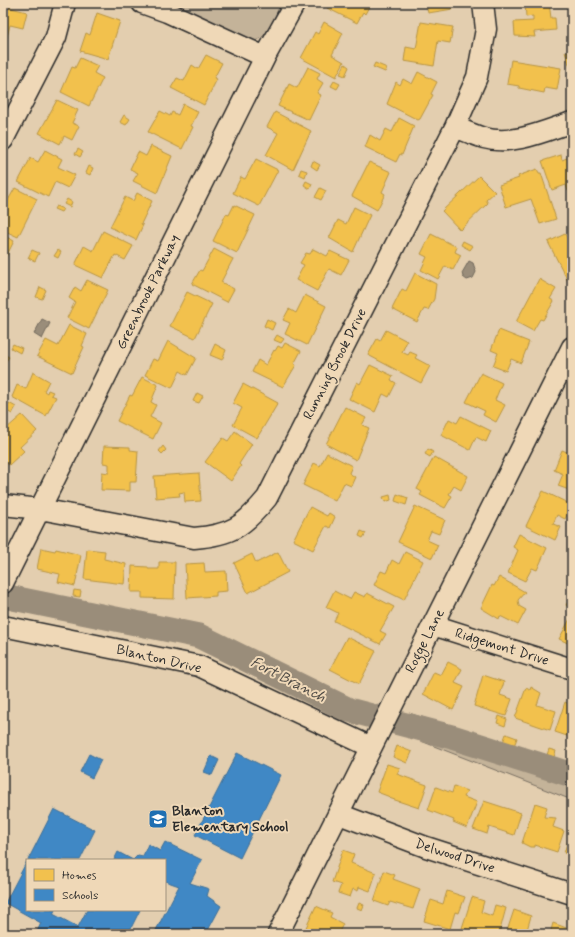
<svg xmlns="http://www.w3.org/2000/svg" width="575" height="937" viewBox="0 0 575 937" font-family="Mynerve,sans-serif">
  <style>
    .green { fill: #c4b399; stroke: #786f62 }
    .water { fill: #9a8d7a; stroke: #6e665a }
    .homes { fill: #f2c14e; stroke: #b69444 }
    .schools { fill: #3f88c5; stroke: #396c97 }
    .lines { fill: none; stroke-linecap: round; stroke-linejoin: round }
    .river { stroke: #9a8d7a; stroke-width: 25 }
    .minor-casing { stroke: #2b2b2b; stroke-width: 23 }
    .minor { stroke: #efd8b7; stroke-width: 20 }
    .labels { text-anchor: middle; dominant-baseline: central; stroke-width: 4; stroke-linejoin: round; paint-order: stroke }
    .street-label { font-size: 14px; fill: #2b2b2b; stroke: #efd8b7 }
    .poi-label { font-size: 14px; font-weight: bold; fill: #2b2b2b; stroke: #efd8b7; text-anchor: start }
    .water-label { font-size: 15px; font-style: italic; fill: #4c4843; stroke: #efd8b7 }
  </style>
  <rect width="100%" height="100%" fill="#e3ceaf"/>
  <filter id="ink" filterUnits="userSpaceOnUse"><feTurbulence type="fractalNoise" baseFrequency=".025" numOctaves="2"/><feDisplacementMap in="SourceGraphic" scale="8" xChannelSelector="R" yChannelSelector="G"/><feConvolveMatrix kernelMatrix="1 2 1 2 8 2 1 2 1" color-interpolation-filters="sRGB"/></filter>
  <g filter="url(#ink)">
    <path class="green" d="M166 3H281C275 15 268 39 254 41Z
      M409 713 572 765V800L398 732Z"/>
    <path class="water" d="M469 261 473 263 476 272 473 278 467 280 463 277 462 273Z
      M42 319 50 323 42 339 34 334Z"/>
    <path class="homes" d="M330 3H371L365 14 363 12 357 23 327 8Z
      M426 3H452L453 9 428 13Z
      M525 3H551H549L551 18H555L556 30 534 32 535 37 515 36 514 22 533 21V16L526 17Z
      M3 6 27 12 23 28 10 25 4 49Z
      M97 13 120 21 108 59 80 51 86 33 90 35Z
      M324 22 343 33 332 55 344 62 336 77 301 58 315 32 318 34Z
      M421 22 453 27 450 43 438 41 434 66 404 61 406 47 416 49Z
      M572 50V73L565 52Z
      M206 55 222 63 214 78 217 79 204 105 171 88 177 78 184 81 192 65 198 69Z
      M80 58 98 66 94 73 103 78 89 106 61 92 72 67 75 68Z
      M511 60 561 68 557 90 545 88 544 93 519 88V86L507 84Z
      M375 63 387 68 385 72 373 67Z
      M345 64 349 67 345 76 340 74Z
      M308 67 320 73 317 79 323 83 317 93 321 95 309 120 278 106 289 84 297 88Z
      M418 72 437 82 431 94 433 95 420 119 418 120 387 104 396 82 400 85 403 79 412 84Z
      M334 81 340 84 337 89 331 86Z
      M57 100 78 110 72 123 79 126 72 140 64 136 60 144 39 133Z
      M183 104 198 112 191 126 193 127 182 149 148 132 160 111 170 116 172 112 178 115Z
      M275 112 311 131 293 170 266 155 278 133 267 127Z
      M124 115 130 119 126 125 120 122Z
      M399 118 414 126 402 155 400 154 396 162 365 147 370 135 380 141 386 129 392 132Z
      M151 146 172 156 157 193 133 181 138 173 130 169 138 152 146 156Z
      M78 149 83 152 80 157 75 154Z
      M45 150 62 159 58 167 75 175 68 188 55 182 48 197 18 182 29 161 31 158 38 162Z
      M561 155 562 160 572 156V190L568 191 566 185 552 190 542 161Z
      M256 159 278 170 259 206 233 193 241 177 245 179Z
      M313 161 320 165 317 170 311 166Z
      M369 162 391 172 382 192 385 194 377 210 352 196Z
      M89 166 93 168 90 175 86 173Z
      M301 169 307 171 305 177 299 174Z
      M537 169 539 173H541L556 219 540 224 531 199 506 207 499 185 519 178 518 176Z
      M479 176 495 192 486 200 488 203 460 230 442 211Z
      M306 181 312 184 310 189 304 185Z
      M15 188 37 199 18 237 3 230V209Z
      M320 188 326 191 321 200 315 197Z
      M137 193 152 201 141 224 143 225 136 240 110 227 125 197 133 201Z
      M67 199 72 202 70 207 64 204Z
      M234 205 255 215 237 253 213 241 226 214 229 215Z
      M56 206 63 209 61 212 54 209Z
      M354 207 370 215 353 252 329 238 338 220 346 224Z
      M103 231 133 246 125 260 115 255 103 278 75 265 84 246 93 251Z
      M431 234 457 247 455 252 461 255 453 270 445 266 438 279 421 270 427 257 421 254Z
      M565 234 569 241 572 239V281L569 283 548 242Z
      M3 235 14 241 3 263Z
      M463 241 473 246 470 250 461 245Z
      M214 249 233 259 221 282 234 289 227 302 192 284 200 270 202 271Z
      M313 249 327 256 330 251 349 260 341 275 329 269 317 291 296 280 304 265 300 263 306 253 310 254Z
      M32 250 39 253 35 261 28 258Z
      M58 250 61 252 58 258 54 256Z
      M415 273 436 284 434 299 428 310 424 309 417 322 392 309 402 289 406 291Z
      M539 279 556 289 550 299 554 301 543 320 540 319 533 331 516 322Z
      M87 280 108 290 89 329 67 318 75 302 69 298 75 287 81 291Z
      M40 287 46 290 42 299 36 297Z
      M187 292 212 304 195 338 170 326Z
      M305 295 326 306 307 345 285 334 290 323 283 320 289 309 296 313Z
      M267 319 275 323 272 330 264 326Z
      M69 325 87 334 82 346 84 347 72 373 37 356 46 340 58 346Z
      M386 330 407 341 402 352 408 355 410 352 417 355 415 358 430 366 421 383 368 355 377 339 380 341Z
      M499 330 529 342 521 363 511 359 506 371 493 366 498 353 491 350Z
      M277 335 284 339 281 343 274 340Z
      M168 341 196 358 187 375 180 371 172 388 145 375 153 359 158 361Z
      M285 343 301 351 294 364 296 365 283 387 252 372 258 360 266 365 274 350 275 351 278 346 282 348Z
      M13 344 22 348 20 353 11 348Z
      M215 344 226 350 222 360 210 355Z
      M4 354 9 357 6 361 3 360Z
      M370 365 393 376 391 380 396 383 389 397 383 394 375 412 349 399 357 382 360 384Z
      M33 372 49 381 44 391 47 393 48 390 53 392 51 395 56 397 46 416 12 397 17 385 26 389Z
      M481 373 502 383 495 400 505 405 496 422 483 415 485 411 466 402Z
      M142 377 158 385 151 402 156 405 150 417 161 423 153 439 117 421 130 395 132 396Z
      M243 384 278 403 257 438 233 425 242 408 233 403Z
      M197 393 203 396 199 403 193 401Z
      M9 403 16 407 12 414 5 410Z
      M345 407 366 418 362 425 369 428 356 460 326 444Z
      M22 415 37 431 20 447 24 451 9 465 3 460V426L6 429Z
      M461 416 491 431 486 442 476 437 470 450 441 435 449 419 457 423Z
      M235 431 252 444 239 464 241 466 231 481 205 462 223 438 228 441Z
      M104 446 130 447V450L138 451 136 482H130V491L101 490 102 472 109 473V464L103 463Z
      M163 446 166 450 162 454 159 451Z
      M428 449 433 452 430 457 425 454Z
      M562 450 572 454V491L558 486 563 474 554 470Z
      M327 453 352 466 349 473 355 477 351 486 344 483 335 501 303 485 314 463 320 466Z
      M434 457 468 476 461 490 454 486 449 494 452 496 445 508 420 495 422 492 417 489Z
      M199 473 201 501 185 502 184 492 179 493 180 496 156 498 154 476Z
      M543 491 572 505 565 519 557 515 553 524 561 527 555 540 526 526Z
      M397 494 408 498 406 505 395 501Z
      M390 495 391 500 385 502 383 497Z
      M415 506 445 520 439 534 431 531 427 540 438 545 432 558 398 542Z
      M310 507 327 516 329 513 335 517 330 528 326 526 313 550 293 540Z
      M361 531 366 533 363 538 359 536Z
      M519 534 547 548 537 570 532 568 525 581 508 573 518 550 513 547Z
      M41 548 55 551 56 549 81 555 75 586 58 582 60 574 37 569Z
      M87 549 105 551 104 559 126 564 124 584 84 579Z
      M278 552 288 572 248 593 234 563 252 554 256 563Z
      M405 552 423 561 404 600 374 585 381 571 386 573 392 560 399 564Z
      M159 562H175L174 599 142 598V592H131L132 566 148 567V569H159Z
      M204 563 205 572 226 571 227 591 216 592V596L187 598 185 564Z
      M499 577 525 592 518 600 519 606 526 610 518 625 500 616 499 619 481 608 492 585 494 586Z
      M74 590 81 591 80 597 73 596Z
      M334 591 350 599 354 592 365 597 367 593 394 607 380 631 386 634 380 644 334 621 338 613 326 607Z
      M570 599 572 600V609L566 605Z
      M571 612 572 613V645L559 639 571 617 569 616Z
      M347 637 376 651 359 684 330 669Z
      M448 662 462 669 455 683 464 687 453 710 423 694 434 672 441 675Z
      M483 675 504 682 500 695 512 699 506 716 474 706Z
      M531 687 541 693 537 705 556 711 550 730 515 718 526 688 530 690Z
      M565 702 572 705V733L570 737 555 732Z
      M499 716 507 719 505 726 497 723Z
      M506 734 517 738 514 746 503 742Z
      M397 746 412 752 407 763 393 757Z
      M549 749 556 751 554 757 547 755Z
      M387 764 400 768 397 774 427 785 419 808 389 798 390 797 377 792Z
      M454 786 467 791 464 797 477 802 467 828 453 822 454 820 428 810 436 787 452 793Z
      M484 801 521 813 514 835 489 827 487 834 473 829Z
      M535 803 547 807 544 817 556 818 553 827 564 831 557 852 535 845V847H530L522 843Z
      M572 828V856L564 853Z
      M343 850 354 854 351 863 376 873 370 891 359 887 358 891 353 889 350 897 338 893 341 885 332 882Z
      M384 871 395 875 393 879 420 889 413 909 390 902 388 906 374 901Z
      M447 891 465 897 459 913 455 912 450 929 424 921 431 900 443 904Z
      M472 897 484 901 481 912 492 916 495 905 506 908 499 934H472L473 931 462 928Z
      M359 903 364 905 362 910 357 908Z
      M316 906 332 913 330 917 343 924 338 934H303Z
      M514 910 531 916 527 930 539 934H506Z
      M553 923 572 930V934H550Z"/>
    <path class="schools" d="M237 753 281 775 240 858 195 835Z
      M89 754 101 760 92 778 80 772Z
      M211 756 219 760 212 775 204 772Z
      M54 809 95 830 80 860H28Z
      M165 842 202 860 190 883 209 889 207 896 221 906 206 934H154L179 886 165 881V860H114L118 852 133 860 138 855 143 856 148 844 160 851Z
      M27 861V910H55L53 914 78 927 87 910H140L128 934H36L41 923 5 903Z"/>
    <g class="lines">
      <path class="river" d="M3 596 199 636 349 710 452 737 572 775"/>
      <g class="minor-casing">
        <path id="minor" d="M142 3 167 12 265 57
          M455 127C465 131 474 135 484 138 513 146 545 131 572 122
          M3 140 56 37 65 3
          M3 505 40 509 194 538C231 535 243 527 267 498L455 127 477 77 486 29 483 3
          M3 583 265 57 295 3
          M433 625 572 669
          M3 626 199 666 371 747
          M339 814 426 847 572 894
          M278 934 572 347"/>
      </g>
      <use href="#minor" class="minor"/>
    </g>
  </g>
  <defs>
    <g id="school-square" transform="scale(1)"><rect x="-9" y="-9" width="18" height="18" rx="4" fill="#1f6fb2" stroke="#efd8b7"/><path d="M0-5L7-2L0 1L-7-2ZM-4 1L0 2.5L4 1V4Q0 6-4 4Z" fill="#fff"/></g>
  </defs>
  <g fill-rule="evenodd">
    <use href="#school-square" x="158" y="819"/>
  </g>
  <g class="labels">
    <g class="street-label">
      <text transform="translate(148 292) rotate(-64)">Greenbrook Parkway</text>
      <text transform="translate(335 364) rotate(-63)">Running Brook Drive</text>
      <text transform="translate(425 641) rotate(-63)">Rogge Lane</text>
      <text transform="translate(502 647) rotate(17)">Ridgemont Drive</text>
      <text transform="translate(159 659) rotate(13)">Blanton Drive</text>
      <text transform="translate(455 856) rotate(18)">Delwood Drive</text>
    </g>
    <g class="poi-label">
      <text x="172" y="811">Blanton<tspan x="172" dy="16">Elementary School</tspan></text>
    </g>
    <g class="water-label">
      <text transform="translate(288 680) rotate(27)">Fort Branch</text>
    </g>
  </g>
  <rect width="575" height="937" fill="none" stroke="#efd8b7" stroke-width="16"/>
  <rect x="8" y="8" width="559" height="921" fill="none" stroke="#2b2b2b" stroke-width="1.5" filter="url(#ink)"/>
  <rect x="26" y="859" width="140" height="52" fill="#efd8b7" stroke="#a1937f"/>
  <rect x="34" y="869" width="20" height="12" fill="#f2c14e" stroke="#a1937f"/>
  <text x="62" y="879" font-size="12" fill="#2b2b2b">Homes</text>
  <rect x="34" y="889" width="20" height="12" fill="#3f88c5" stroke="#a1937f"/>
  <text x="62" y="899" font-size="12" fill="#2b2b2b">Schools</text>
</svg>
